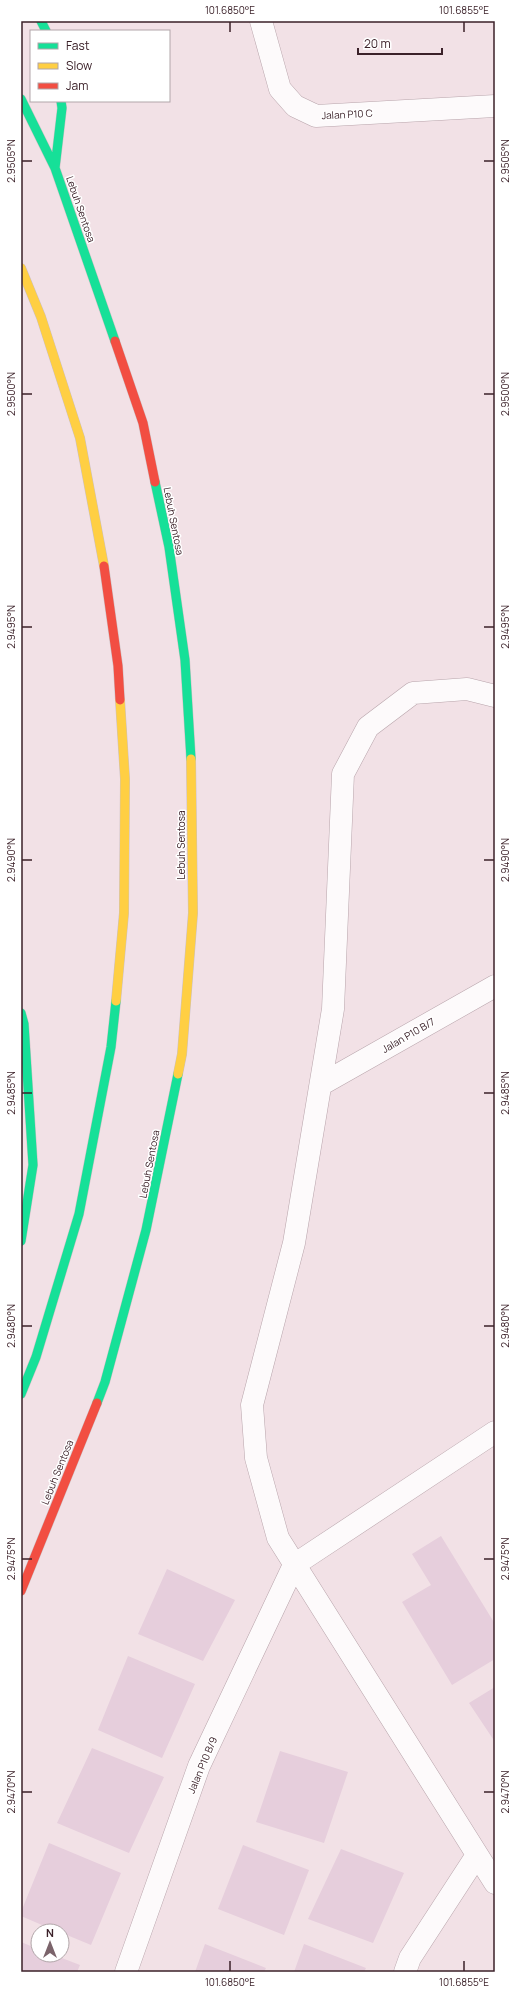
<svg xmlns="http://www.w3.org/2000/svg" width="516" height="1993" viewBox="0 0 516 1993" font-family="Manrope,sans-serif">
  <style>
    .building { fill: #e6cedc }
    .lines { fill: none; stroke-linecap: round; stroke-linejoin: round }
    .street-casing { stroke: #b8a4ab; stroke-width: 23 }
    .fast-casing { stroke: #cbc0c3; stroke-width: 10 }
    .slow-casing { stroke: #cbc0c3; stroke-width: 10 }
    .jam-casing { stroke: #cbc0c3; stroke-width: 10 }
    .street { stroke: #fdfafb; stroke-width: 22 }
    .fast { stroke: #16e098; stroke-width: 9 }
    .slow { stroke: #ffcf43; stroke-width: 9 }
    .jam { stroke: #f24e42; stroke-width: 9 }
    .ticks { fill: none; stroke: #3b2129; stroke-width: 1.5 }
    .labels { text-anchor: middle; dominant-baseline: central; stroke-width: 3; stroke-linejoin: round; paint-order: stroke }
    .street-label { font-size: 10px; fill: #3b2129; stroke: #fff }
    .neatline { fill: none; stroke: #3b2129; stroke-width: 1.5 }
    .ticks-label { font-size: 10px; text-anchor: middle; fill: #3b2129 }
  </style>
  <rect width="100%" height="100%" fill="#f2e1e6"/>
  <path class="building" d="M441 1536 495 1624V1659L452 1685 402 1602 431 1585 412 1554Z
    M167 1569 235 1600 203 1661 138 1634Z
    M128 1656 195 1684 162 1758 98 1730Z
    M495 1687V1742L469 1703Z
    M92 1748 164 1777 129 1853 57 1823Z
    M280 1751 348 1772 324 1843 256 1822Z
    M49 1843 121 1873 91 1945 62 1933V1931H56L21 1916V1912Z
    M243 1845 309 1870 284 1935 218 1909Z
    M341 1849 404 1873 373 1943 308 1919Z
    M21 1942 38 1949V1955H54L80 1965 77 1972H21Z
    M205 1944 266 1968 264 1972H195Z
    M304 1944 366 1968 364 1972H294Z"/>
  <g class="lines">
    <g class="street-casing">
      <path id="street" d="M261 21 280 89 295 106 316 116 495 106
        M495 696 467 689 413 693 368 727 343 774 333 1009 294 1243 252 1405 256 1458 278 1538 495 1883
        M322 1084 495 986
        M126 1972 199 1766 294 1565 495 1432
        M405 1972 410 1958 477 1855"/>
    </g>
    <g class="fast-casing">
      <path id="fast" d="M41 21 46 31
        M21 99 55 168 115 341
        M55 168 62 108 61 101
        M155 482 169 547 185 660 191 759
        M21 1013 24 1024 33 1165 21 1241
        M21 1394 36 1357 79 1214 111 1047 116 1001
        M97 1403 105 1382 146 1230 178 1074"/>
    </g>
    <g class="slow-casing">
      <path id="slow" d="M21 268 41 317 80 438 104 566
        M116 1001 124 913 125 779 120 700
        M178 1074 182 1054 193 913 191 759"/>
    </g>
    <g class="jam-casing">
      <path id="jam" d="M115 341 143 423 155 482
        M104 566 118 666 120 700
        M21 1591 97 1403"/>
    </g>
    <use href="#street" class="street"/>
    <use href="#fast" class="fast"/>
    <use href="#slow" class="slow"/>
    <use href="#jam" class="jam"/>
  </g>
  <path class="ticks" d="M230 22V32M464 22V32M22 161H32M484 161H494M22 394H32M484 394H494M22 627H32M484 627H494M22 860H32M484 860H494M22 1093H32M484 1093H494M22 1326H32M484 1326H494M22 1559H32M484 1559H494M22 1792H32M484 1792H494M230 1961V1971M464 1961V1971"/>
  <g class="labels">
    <g class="street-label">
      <text transform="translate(347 114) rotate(-3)">Jalan P10 C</text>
      <text transform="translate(81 209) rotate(71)">Lebuh Sentosa</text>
      <text transform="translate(174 521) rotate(79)">Lebuh Sentosa</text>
      <text transform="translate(181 845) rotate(-90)">Lebuh Sentosa</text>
      <text transform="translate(408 1035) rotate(-30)">Jalan P10 B/7</text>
      <text transform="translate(149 1164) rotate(-79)">Lebuh Sentosa</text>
      <text transform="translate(57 1472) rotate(-68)">Lebuh Sentosa</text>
      <text transform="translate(202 1765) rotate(-67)">Jalan P10 B/9</text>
    </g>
  </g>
  <rect width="516" height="1993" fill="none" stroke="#ffffff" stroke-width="44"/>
  <rect x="30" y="30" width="140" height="72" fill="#ffffff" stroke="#b1a6a9"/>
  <rect x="38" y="43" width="20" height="6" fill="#16e098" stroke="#b1a6a9"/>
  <text x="66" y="50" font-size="12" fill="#3b2129">Fast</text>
  <rect x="38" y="63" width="20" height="6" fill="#ffcf43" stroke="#b1a6a9"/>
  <text x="66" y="70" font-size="12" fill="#3b2129">Slow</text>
  <rect x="38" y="83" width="20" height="6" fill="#f24e42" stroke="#b1a6a9"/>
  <text x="66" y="90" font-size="12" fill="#3b2129">Jam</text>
  <g transform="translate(50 1943)"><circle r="19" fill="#ffffff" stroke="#b1a6a9"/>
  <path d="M0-3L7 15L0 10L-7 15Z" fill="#7b646b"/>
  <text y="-6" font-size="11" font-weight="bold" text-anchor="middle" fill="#3b2129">N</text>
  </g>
  <path d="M358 48v6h84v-6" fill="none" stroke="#3b2129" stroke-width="2"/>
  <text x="364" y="48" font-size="12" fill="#3b2129" stroke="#ffffff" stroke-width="3" paint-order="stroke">20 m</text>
  <rect x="22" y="22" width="472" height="1949" class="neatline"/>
  <g class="ticks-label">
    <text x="230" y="14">101.6850°E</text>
    <text x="464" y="14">101.6855°E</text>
    <text transform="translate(11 161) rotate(-90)" y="4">2.9505°N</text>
    <text transform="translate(505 161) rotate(-90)" y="4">2.9505°N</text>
    <text transform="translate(11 394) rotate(-90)" y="4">2.9500°N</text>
    <text transform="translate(505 394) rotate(-90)" y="4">2.9500°N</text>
    <text transform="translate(11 627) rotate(-90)" y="4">2.9495°N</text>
    <text transform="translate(505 627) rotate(-90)" y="4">2.9495°N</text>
    <text transform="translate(11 860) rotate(-90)" y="4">2.9490°N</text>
    <text transform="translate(505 860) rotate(-90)" y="4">2.9490°N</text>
    <text transform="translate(11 1093) rotate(-90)" y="4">2.9485°N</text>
    <text transform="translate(505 1093) rotate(-90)" y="4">2.9485°N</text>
    <text transform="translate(11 1326) rotate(-90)" y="4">2.9480°N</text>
    <text transform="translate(505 1326) rotate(-90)" y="4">2.9480°N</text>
    <text transform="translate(11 1559) rotate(-90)" y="4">2.9475°N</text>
    <text transform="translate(505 1559) rotate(-90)" y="4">2.9475°N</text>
    <text transform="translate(11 1792) rotate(-90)" y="4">2.9470°N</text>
    <text transform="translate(505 1792) rotate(-90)" y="4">2.9470°N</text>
    <text x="230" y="1986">101.6850°E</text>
    <text x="464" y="1986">101.6855°E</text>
  </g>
</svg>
